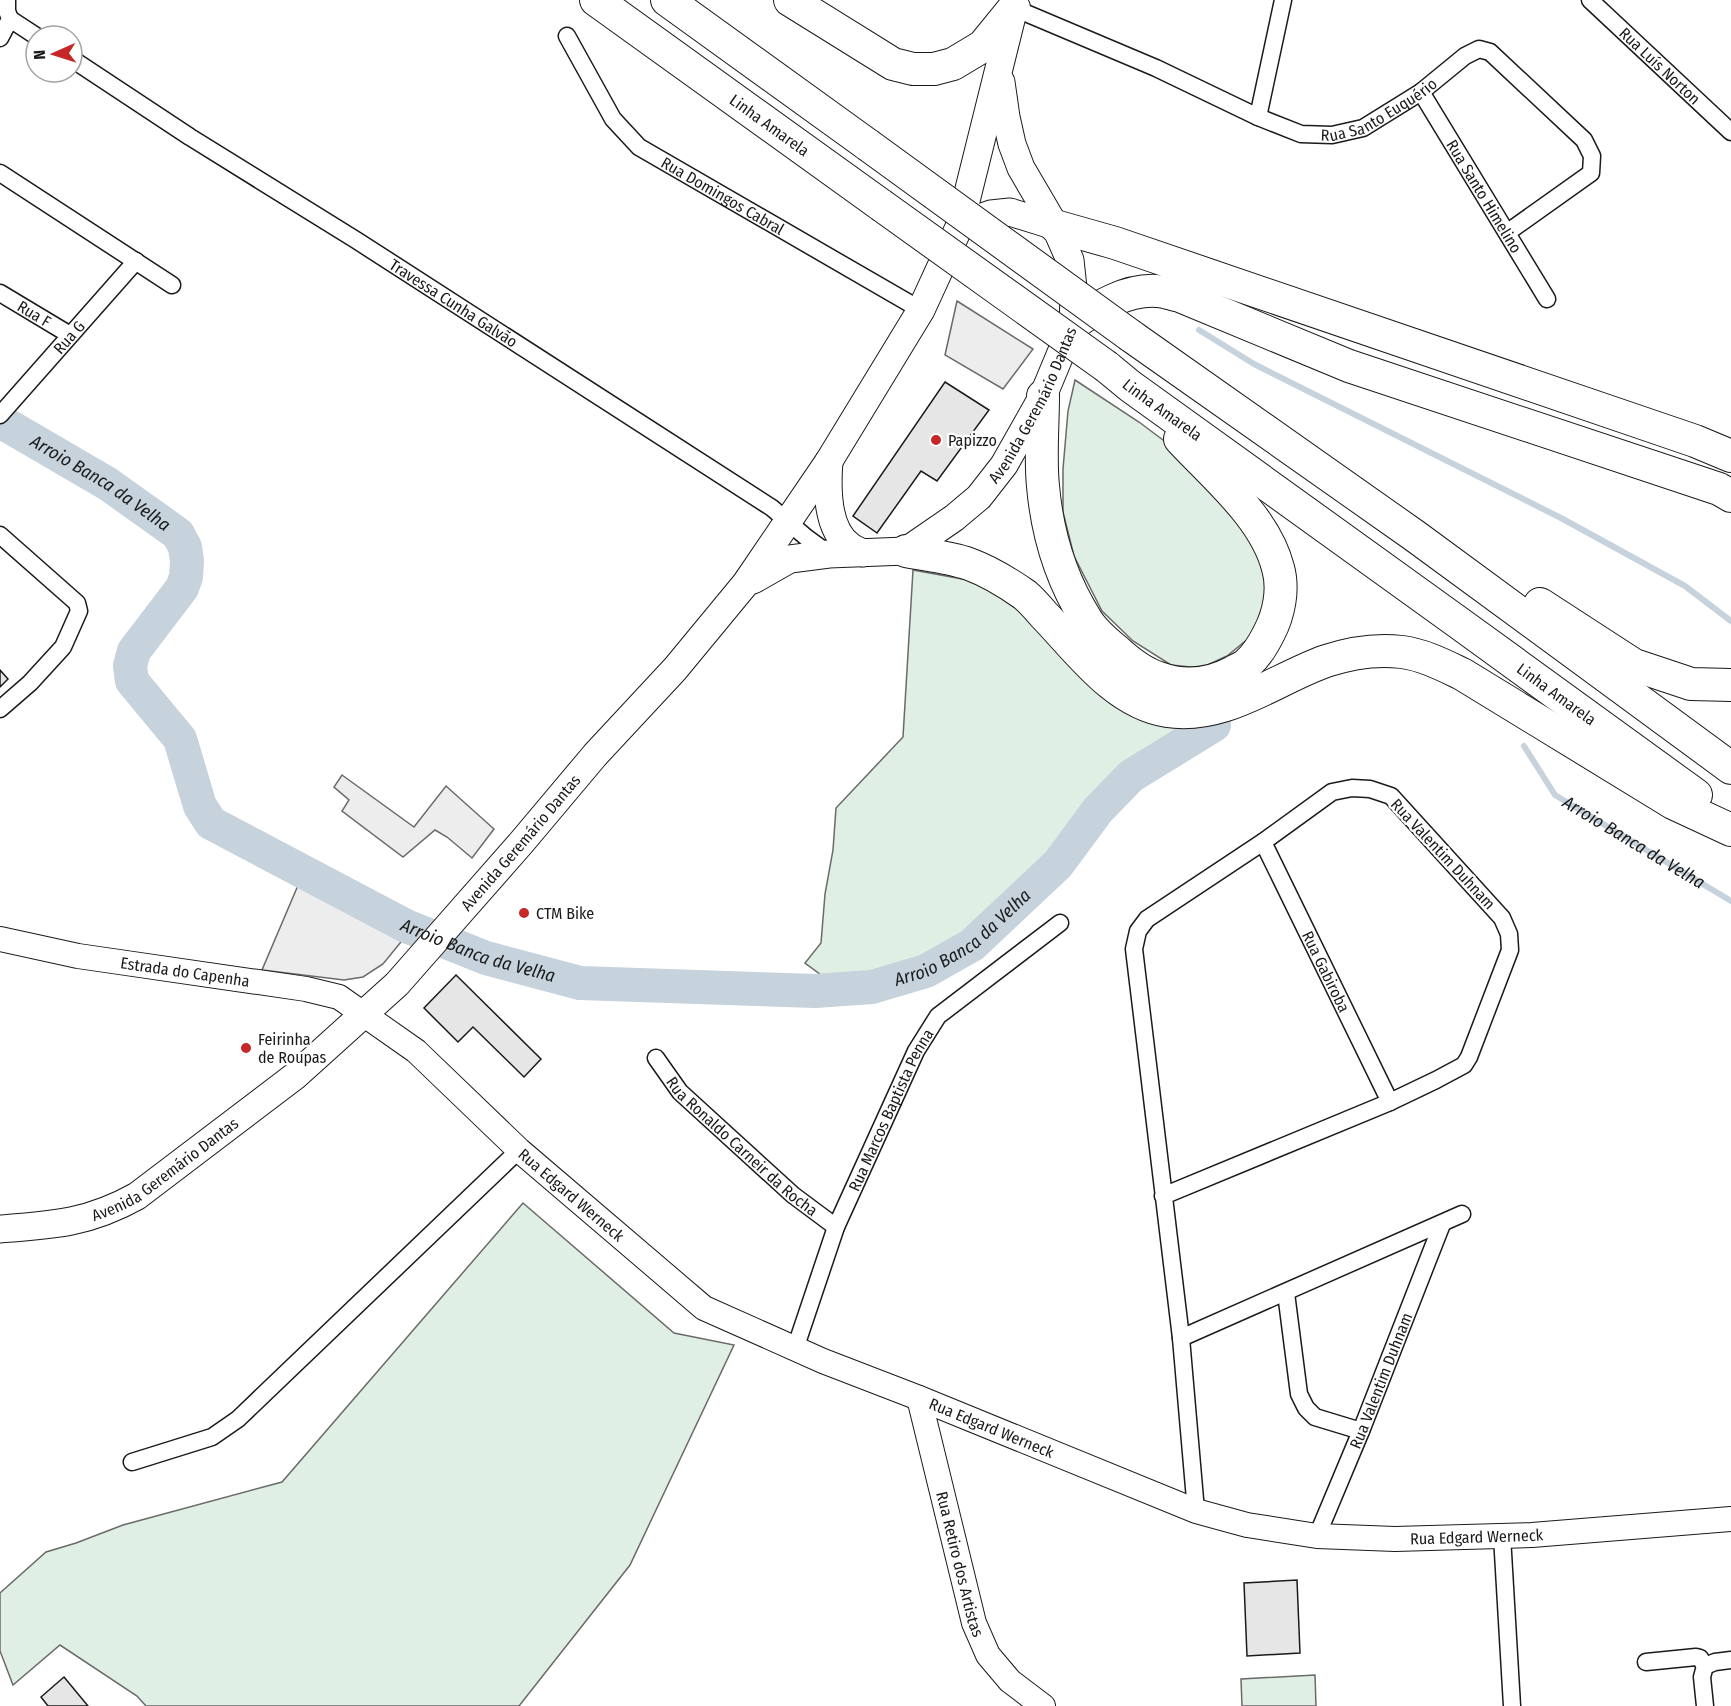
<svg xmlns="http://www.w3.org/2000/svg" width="1731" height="1706" viewBox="0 0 1731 1706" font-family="'Fira Sans Condensed',sans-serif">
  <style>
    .green { fill: #e0efe3; stroke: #6a6a6a; stroke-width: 1.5 }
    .parking { fill: #ededed; stroke: #6a6a6a; stroke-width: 1.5 }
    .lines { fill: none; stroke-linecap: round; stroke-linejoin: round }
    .stream { stroke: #c6d2dc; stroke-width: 6 }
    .river { stroke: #c6d2dc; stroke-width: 34 }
    .building { fill: #e6e6e6; stroke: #1a1a1a; stroke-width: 1.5 }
    .street-casing { stroke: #1a1a1a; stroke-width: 19 }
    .secondary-casing { stroke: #1a1a1a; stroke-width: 26 }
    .primary-casing { stroke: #1a1a1a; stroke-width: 29 }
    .highway-casing { stroke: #1a1a1a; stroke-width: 34 }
    .street { stroke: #fff; stroke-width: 16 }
    .secondary { stroke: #fff; stroke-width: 24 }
    .primary { stroke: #fff; stroke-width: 27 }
    .highway { stroke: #fff; stroke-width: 32 }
    .highway-bridge-casing { stroke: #1a1a1a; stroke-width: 34; stroke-linecap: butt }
    .highway-bridge { stroke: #fff; stroke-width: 32 }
    .poi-dot { fill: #c62828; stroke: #fff; stroke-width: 2 }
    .labels { text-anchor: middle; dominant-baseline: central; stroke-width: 4.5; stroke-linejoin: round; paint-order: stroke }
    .street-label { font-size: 16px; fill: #1a1a1a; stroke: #fff }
    .poi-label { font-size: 16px; fill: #1a1a1a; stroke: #fff; text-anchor: start }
    .water-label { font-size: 18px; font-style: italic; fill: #1a1a1a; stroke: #fff }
  </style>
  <rect width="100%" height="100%" fill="#fff"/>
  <path class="green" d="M1075 380 1139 422 1171 446 1240 518 1260 551 1268 583 1263 618 1249 638 1227 656 1201 668 1171 665 1133 641 1102 611 1074 556 1063 512V469L1068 411Z
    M913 570 979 582 1033 619 1081 678 1114 706 1157 724 1193 728 959 955 844 992 805 963 821 943 825 894 833 850 836 808 903 737Z
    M523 1203 674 1333 734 1345 630 1565 519 1706H146L137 1696 60 1645 13 1685 0 1651V1593L46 1552 76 1543 123 1525 282 1482Z
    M1315 1675 1316 1706H1242L1241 1679Z"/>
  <path class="parking" d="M957 301 1033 349 1003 389 945 355Z
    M342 775 414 827 446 786 494 829 472 858 447 837 435 830 403 857 342 811 349 800 334 787Z
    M299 883 405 937 383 964 363 977 344 980 262 970Z"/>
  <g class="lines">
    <g class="stream">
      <path d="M1199 330 1254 364 1561 518 1685 586 1731 621"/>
      <path id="s1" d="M1524 746 1555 795 1731 901"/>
    </g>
    <path class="river" id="s2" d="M0 421 108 484 178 534 185 547 187 561 186 577 182 588 134 651 130 666 132 681 180 739 200 806 211 823 406 926 486 958 580 983 815 991 872 987 926 971 972 945 1058 864 1098 810 1131 776 1214 725"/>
  </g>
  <path class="building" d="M945 382 989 410 937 481 921 471 877 533 853 516Z
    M0 670 8 679 0 687Z
    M456 975 541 1059 524 1077 473 1027 458 1042 424 1008Z
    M1297 1580 1300 1653 1247 1656 1244 1583Z
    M64 1677 88 1706H48L41 1697Z"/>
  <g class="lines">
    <g class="street-casing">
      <g id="street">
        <path id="s3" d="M1590 0 1731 132"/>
        <path id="s4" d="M1019 4 1014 8 1156 68 1258 117 1301 134 1332 135 1363 128 1421 92 1465 56 1479 49 1490 52 1584 140 1592 156 1591 173 1508 232"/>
        <path d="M10 19 36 36"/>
        <path id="s5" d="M567 36 613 119 639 147 921 310"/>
        <path d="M0 38 10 19 7 11V0"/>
        <path id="s6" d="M72 59 190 137 356 240 772 508 807 538 829 554"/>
        <path id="s7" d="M1421 92 1547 299"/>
        <path d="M1258 117 1283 0"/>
        <path d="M0 173 172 285"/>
        <path id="s8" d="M0 293 70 335"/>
        <path id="s9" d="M0 415 136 261"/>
        <path d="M0 535 77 603 79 611 63 647 30 683 0 709"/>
        <path id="s10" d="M1263 842 1390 1102"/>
        <path id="s11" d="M656 1058 680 1092 793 1195 836 1227"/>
        <path d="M1163 1196 1390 1102 1436 1080 1464 1065 1469 1057 1510 950 1509 934 1502 918 1391 796 1370 789 1352 788 1332 792 1263 842 1147 919 1138 931 1134 949 1181 1338 1196 1511"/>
        <path d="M1286 1293 1299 1394 1306 1408 1315 1417 1361 1431"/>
        <path d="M1181 1338 1462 1214"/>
        <path id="s12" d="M795 1349 836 1227 916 1051 938 1016 1060 923"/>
        <path d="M132 1462 212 1437 238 1419 519 1150"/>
        <path id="s13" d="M1317 1536 1361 1431 1442 1224"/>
        <path d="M1502 1536 1512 1706"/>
        <path d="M1646 1662 1696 1657 1700 1658 1705 1666"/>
        <path d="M1705 1706 1702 1677 1705 1666 1715 1662 1731 1660"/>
      </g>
    </g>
    <g class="secondary-casing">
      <g id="secondary">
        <path id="s14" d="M0 939 78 956 306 989 339 997 416 1051 519 1150 704 1308 823 1361 919 1398 1196 1511 1247 1525 1317 1536 1395 1539 1532 1535 1731 1519"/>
        <path id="s15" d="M919 1398 974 1623 988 1655 1010 1681 1043 1706"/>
      </g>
    </g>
    <g class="primary-casing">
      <g id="primary">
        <path d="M960 225 991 214 1010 212 1055 226"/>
        <path d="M829 461C827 487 826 529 850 546 854 549 859 551 863 553"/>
        <path id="s16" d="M753 580 790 559 829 554 906 551 954 518 979 497 1004 465 1043 396 1073 324 1074 297 1070 260 1055 226 1021 168 1012 144 1006 117 1001 82"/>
        <path id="s17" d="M0 1229C53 1225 89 1223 137 1196L295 1076 397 984 521 843 595 755 675 669 746 583 829 461 921 310 960 225 1014 8"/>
      </g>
    </g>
    <g class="highway-casing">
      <g id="highway">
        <path id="s18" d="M596 0 881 205"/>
        <path d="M667 0 868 145"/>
        <path d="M790 0 893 64 913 69H934L953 64 983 46 1014 8"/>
        <path d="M1055 226 1115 243 1695 441 1731 456"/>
        <path d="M1073 324C1098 307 1126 289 1157 291 1165 291 1173 295 1180 296L1349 366 1719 489 1731 496"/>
        <path d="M1131 336 1415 536 1731 768"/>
        <path id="s19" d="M1107 367 1130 386 1459 623 1696 795"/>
        <path d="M1043 396C1043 425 1040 457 1043 486 1047 532 1061 579 1086 619 1093 631 1106 642 1117 651 1129 662 1143 673 1159 678 1184 687 1209 685 1233 672 1238 669 1244 667 1248 663 1257 655 1264 643 1269 633 1279 614 1284 589 1278 568 1265 517 1214 476 1180 439"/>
        <path d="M906 551C927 555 949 557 969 564 988 571 1008 583 1025 595 1032 601 1038 608 1044 615 1078 650 1115 703 1167 711 1225 720 1275 679 1326 661 1350 653 1378 649 1402 652 1424 655 1443 665 1462 674L1673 803 1731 830"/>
        <path d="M1540 604 1634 665 1691 684 1731 685"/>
      </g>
    </g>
    <use href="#street" class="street"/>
    <use href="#secondary" class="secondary"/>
    <use href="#primary" class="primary"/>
    <use href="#highway" class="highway"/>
    <g class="highway-bridge-casing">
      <path id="highway-bridge" d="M868 145 1131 336
        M881 205 1107 367"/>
    </g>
    <use href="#highway-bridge" class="highway-bridge"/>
  </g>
  <g class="poi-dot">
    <circle cx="936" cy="440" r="6"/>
    <circle cx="524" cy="913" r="6"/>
    <circle cx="246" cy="1048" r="6"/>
  </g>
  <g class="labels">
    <g class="street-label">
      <text stroke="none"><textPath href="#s3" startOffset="96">Rua Luís Norton</textPath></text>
      <text stroke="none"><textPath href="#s4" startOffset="404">Rua Santo Euquério</textPath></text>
      <text stroke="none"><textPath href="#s18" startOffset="214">Linha Amarela</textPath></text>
      <text stroke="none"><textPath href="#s5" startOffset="230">Rua Domingos Cabral</textPath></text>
      <text stroke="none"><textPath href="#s7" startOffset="122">Rua Santo Himelino</textPath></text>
      <text stroke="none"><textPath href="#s6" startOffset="453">Travessa Cunha Galvão</textPath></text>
      <text stroke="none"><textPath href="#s8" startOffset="40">Rua F</textPath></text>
      <text stroke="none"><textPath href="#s9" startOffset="104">Rua G</textPath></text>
      <text stroke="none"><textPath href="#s16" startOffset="357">Avenida Geremário Dantas</textPath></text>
      <text stroke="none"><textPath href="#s19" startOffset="70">Linha Amarela</textPath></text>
      <text stroke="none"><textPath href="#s19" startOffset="556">Linha Amarela</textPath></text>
      <text stroke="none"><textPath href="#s17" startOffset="666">Avenida Geremário Dantas</textPath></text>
      <text transform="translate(1443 854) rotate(47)">Rua Valentim Duhnam</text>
      <text stroke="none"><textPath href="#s14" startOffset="188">Estrada do Capenha</textPath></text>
      <text stroke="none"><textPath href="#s10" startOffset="144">Rua Gabiroba</textPath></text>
      <text stroke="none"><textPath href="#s12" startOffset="258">Rua Marcos Baptista Penna</textPath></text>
      <text stroke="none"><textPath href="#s11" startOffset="124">Rua Ronaldo Carneir da Rocha</textPath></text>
      <text stroke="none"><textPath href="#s17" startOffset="180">Avenida Geremário Dantas</textPath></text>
      <text stroke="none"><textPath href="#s14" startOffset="650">Rua Edgard Werneck</textPath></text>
      <text stroke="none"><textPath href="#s13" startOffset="168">Rua Valentim Duhnam</textPath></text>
      <text stroke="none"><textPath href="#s14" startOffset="1136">Rua Edgard Werneck</textPath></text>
      <text stroke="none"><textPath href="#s14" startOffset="1640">Rua Edgard Werneck</textPath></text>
      <text stroke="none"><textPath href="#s15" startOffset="171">Rua Retiro dos Artistas</textPath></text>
    </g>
    <g class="poi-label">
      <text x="948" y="440">Papizzo</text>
      <text x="536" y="913">CTM Bike</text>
      <text x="258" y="1039">Feirinha<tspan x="258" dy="18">de Roupas</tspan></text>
    </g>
    <g class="water-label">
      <text stroke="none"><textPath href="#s2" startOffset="118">Arroio Banca da Velha</textPath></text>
      <text stroke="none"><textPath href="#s1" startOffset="150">Arroio Banca da Velha</textPath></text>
      <text stroke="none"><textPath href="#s2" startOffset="1344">Arroio Banca da Velha</textPath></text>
      <text stroke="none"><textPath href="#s2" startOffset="840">Arroio Banca da Velha</textPath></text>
    </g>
  </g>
  <g transform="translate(54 54) rotate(267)"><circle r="28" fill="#ffffff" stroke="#a3a3a3" stroke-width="1.5"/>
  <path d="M0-4.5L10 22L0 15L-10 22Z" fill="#c62828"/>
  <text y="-9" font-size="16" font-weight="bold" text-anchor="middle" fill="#1a1a1a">N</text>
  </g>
</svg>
